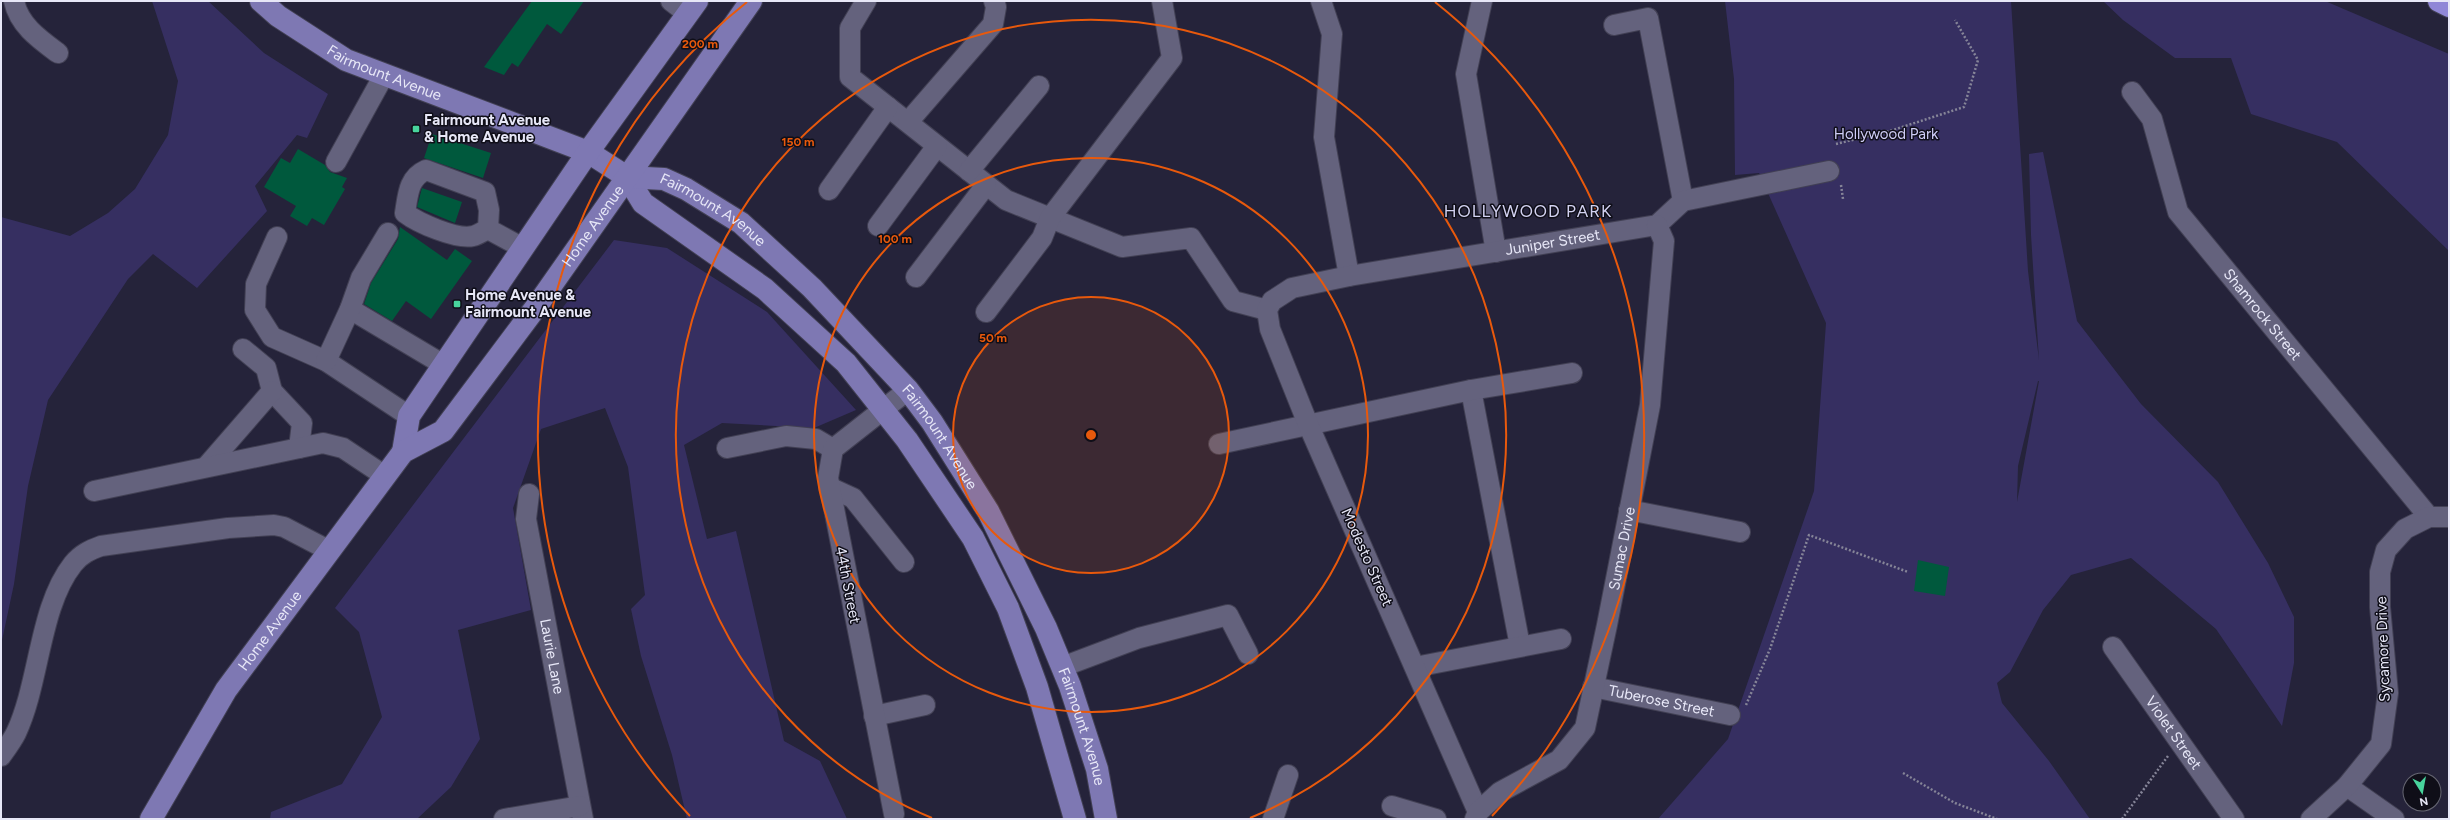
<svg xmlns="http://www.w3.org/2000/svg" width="2450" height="820" viewBox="0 0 2450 820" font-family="Figtree,sans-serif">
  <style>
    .green { fill: #362f61; fill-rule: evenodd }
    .building { fill: #00593d }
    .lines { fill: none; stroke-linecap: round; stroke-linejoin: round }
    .minor-casing { stroke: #424054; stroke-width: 22 }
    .major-casing { stroke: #424054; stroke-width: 24 }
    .highway-casing { stroke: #424054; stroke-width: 24 }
    .path { stroke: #868598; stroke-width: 2.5; stroke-dasharray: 2 2; stroke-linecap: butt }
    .minor { stroke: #64627d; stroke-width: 20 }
    .major { stroke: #7e78b3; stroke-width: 22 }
    .highway { stroke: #9087d7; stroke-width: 22 }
    .ring { fill: none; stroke: #e8590c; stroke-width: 2 }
    .poi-dot { fill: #48d49d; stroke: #0f0e18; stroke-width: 1.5 }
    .labels { text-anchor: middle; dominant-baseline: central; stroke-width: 3; stroke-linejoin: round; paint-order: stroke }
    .street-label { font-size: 15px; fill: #e7e7f7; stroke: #0f0e18 }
    .poi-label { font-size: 15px; font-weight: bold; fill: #e7e7f7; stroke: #0f0e18; text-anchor: start }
    .park-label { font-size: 15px; fill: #cfcdf6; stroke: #0f0e18 }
    .quarter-label { font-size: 17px; letter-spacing: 1px; fill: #d3d2f1; stroke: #0f0e18 }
    .centre { fill: #e8590c; stroke: #0f0e18; stroke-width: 2 }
    .ring-label { font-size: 12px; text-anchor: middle; font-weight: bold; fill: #e8590c; stroke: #0f0e18; stroke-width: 3; stroke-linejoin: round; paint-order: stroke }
  </style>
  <rect width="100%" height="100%" fill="#25233a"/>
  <path class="green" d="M152 1H208L264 53 328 94 307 138 297 135 255 186 267 211 197 288 153 254 128 279 48 400 28 486 14 584 1 645V217L70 236 108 213 135 189 168 135 178 81Z
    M1725 1H2011L2028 271 2039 360 2031 235 2029 154 2043 152 2077 321 2141 404 2218 482 2268 563 2294 617V663L2282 726 2216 629 2131 558 2071 575 2043 610 2010 672 1997 683 2002 703 2049 761 2090 819H1658L1728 739 1814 491 1826 323 1759 173 1735 175 1734 79ZM2038 381H2039L2017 502 2018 466Z
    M2103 1H2325L2449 54V251L2337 142 2251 114 2231 58H2175L2123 20Z
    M614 240 667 248 767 312 856 410 814 428 722 423 684 445 707 539 736 531 784 741 820 761 847 819H687L672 755 641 656 631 609 645 595 628 467 605 408 541 429 513 508 531 610 458 630 480 739 451 787 417 819H270L271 812 342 784 382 717 359 632 335 608Z"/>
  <path class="building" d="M532 1H584L561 34 547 24 518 67 512 63 504 75 484 67Z
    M432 134 491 153 483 178 424 158Z
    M298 149 325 165 330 172 347 178 342 187 345 189 324 225 312 218 307 226 290 216 296 206 264 187 281 158 290 163Z
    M422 188 462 202 455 223 417 207Z
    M400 227 447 260 455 249 472 261 431 319 406 301 392 321 364 304 371 283 398 239Z
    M1918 560 1949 567 1945 596 1914 591Z"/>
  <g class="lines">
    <g class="minor-casing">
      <g id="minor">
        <path d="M14 1C19 25 39 39 58 53"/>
        <path d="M671 1 688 14"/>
        <path d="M866 1 850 28V77L1006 200 1122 247 1191 238 1233 301 1267 310"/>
        <path d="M1321 1 1332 34 1324 137 1349 276"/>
        <path d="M1482 1 1466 74 1496 252"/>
        <path d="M1614 25 1648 18 1683 201"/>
        <path id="s1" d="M2132 92 2152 119 2178 212 2429 517"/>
        <path d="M908 122 993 24 996 7 994 1"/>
        <path d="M336 162 384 75"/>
        <path d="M969 171 1039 86"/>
        <path d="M829 190 888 107"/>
        <path d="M878 226 937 146"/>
        <path d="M488 229C483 231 478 235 473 236 457 240 418 223 405 213 408 195 408 178 426 170L485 192 489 210 488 229 523 248"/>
        <path d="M277 237 256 284 255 310 272 337 326 361 409 416"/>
        <path d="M916 277 986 185"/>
        <path d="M350 309 444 365"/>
        <path d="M986 312 1042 238 1050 218 1172 58 1162 1"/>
        <path d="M243 349 266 368 272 391 302 423 299 448"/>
        <path d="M326 361 350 309 361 278 388 233"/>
        <path d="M1471 390 1520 646"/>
        <path d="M1219 444 1471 390 1572 373"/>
        <path d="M727 448 786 436 816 439 833 449"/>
        <path d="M206 467 272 391"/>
        <path d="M829 487 853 498 904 562"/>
        <path d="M94 491 323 443 343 448 385 476"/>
        <path id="s2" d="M529 494 526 519 583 819"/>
        <path d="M1629 510 1740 532"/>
        <path id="s3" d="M2113 647 2234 819"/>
        <path d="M1062 667 1139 638 1228 615 1248 654"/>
        <path d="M1415 667 1561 639"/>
        <path id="s4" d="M1593 687 1730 715"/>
        <path d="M874 716 925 705"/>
        <path d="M1 756C6 749 12 741 16 733 40 682 39 607 73 564 81 554 90 550 101 546L228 528 274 525 284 527 330 551"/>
        <path d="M2347 786 2394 819"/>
        <path d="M1392 806 1436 819"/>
        <path id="s5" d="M1478 812 1308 424 1270 329 1267 310 1272 301 1292 288 1349 276 1657 225 1683 201 1829 171"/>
        <path d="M894 814 828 478 833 449 908 390"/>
        <path d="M504 819 580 806"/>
        <path d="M1273 819 1288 775"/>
        <path id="s6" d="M1475 819 1478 812 1500 792 1559 760 1585 728 1607 625 1650 405 1664 241 1657 225"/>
        <path d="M2311 819 2347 786 2381 744 2388 693 2380 607V572L2386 550 2405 529 2429 517H2449"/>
      </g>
    </g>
    <g class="major-casing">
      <g id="major">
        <path id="s7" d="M261 1 278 16 346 60 588 152 627 177 643 203 765 289 846 363 907 440 973 538 1008 608 1037 687 1075 819"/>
        <path id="s8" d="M627 177 664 179 686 189 741 223 812 288 908 390 932 422 988 511 1046 628 1070 686 1097 769 1106 819"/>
        <path d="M403 452 409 416 588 152 697 1"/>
        <path id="s9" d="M151 819 226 690 403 452 443 431 536 307 751 1"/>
      </g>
    </g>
    <g class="highway-casing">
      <path id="highway" d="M2439 1 2449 6"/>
    </g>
    <path class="path" d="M1836 144 1893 130 1964 107 1978 60 1955 20
      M1841 185 1843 199
      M1746 705 1770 649 1809 535 1908 572
      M1903 773 1955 803 1997 819
      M2122 819 2168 756"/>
    <use href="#minor" class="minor"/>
    <use href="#major" class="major"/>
    <use href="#highway" class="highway"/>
  </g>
  <circle cx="1091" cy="435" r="138" fill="#e8590c" fill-opacity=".12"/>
  <g class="ring">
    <circle cx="1091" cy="435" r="138"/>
    <circle cx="1091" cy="435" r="277"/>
    <path d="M932 818A415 415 0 1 1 1250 818"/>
    <path d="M690 816A553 553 0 0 1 747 2M1435 2A553 553 0 0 1 1492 816"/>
  </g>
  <g class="poi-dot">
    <rect x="412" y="125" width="8" height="8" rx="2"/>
    <rect x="453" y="300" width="8" height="8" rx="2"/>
  </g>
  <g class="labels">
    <g class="street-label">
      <text stroke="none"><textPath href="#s7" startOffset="144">Fairmount Avenue</textPath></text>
      <text stroke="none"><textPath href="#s8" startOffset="95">Fairmount Avenue</textPath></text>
      <text stroke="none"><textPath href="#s9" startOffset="745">Home Avenue</textPath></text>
      <text stroke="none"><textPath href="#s5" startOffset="844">Juniper Street</textPath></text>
      <text stroke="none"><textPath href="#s1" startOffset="263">Shamrock Street</textPath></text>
      <text stroke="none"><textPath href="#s8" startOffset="419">Fairmount Avenue</textPath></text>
      <text stroke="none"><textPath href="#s6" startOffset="329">Sumac Drive</textPath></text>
      <text transform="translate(1367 557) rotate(66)">Modesto Street</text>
      <text transform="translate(848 585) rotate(79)">44th Street</text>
      <text stroke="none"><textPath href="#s9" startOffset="223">Home Avenue</textPath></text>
      <text transform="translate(2383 649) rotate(-92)">Sycamore Drive</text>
      <text stroke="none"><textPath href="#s2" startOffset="165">Laurie Lane</textPath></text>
      <text stroke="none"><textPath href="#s4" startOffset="70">Tuberose Street</textPath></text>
      <text stroke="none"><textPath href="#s8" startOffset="743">Fairmount Avenue</textPath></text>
      <text stroke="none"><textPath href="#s3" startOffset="105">Violet Street</textPath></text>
    </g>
    <g class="poi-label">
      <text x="424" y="120">Fairmount Avenue<tspan x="424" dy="17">&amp; Home Avenue</tspan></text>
      <text x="465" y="295">Home Avenue &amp;<tspan x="465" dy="17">Fairmount Avenue</tspan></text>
    </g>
    <g class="park-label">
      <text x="1886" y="134">Hollywood Park</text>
    </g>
    <g class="quarter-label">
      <text x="1528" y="211">HOLLYWOOD PARK</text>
    </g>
  </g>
  <circle cx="1091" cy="435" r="6" class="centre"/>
  <g class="ring-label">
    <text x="700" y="48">200 m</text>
    <text x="798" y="146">150 m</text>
    <text x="895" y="243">100 m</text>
    <text x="993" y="342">50 m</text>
  </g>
  <rect width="2450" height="820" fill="none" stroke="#e7e7f7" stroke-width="4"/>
  <g transform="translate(2422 792) rotate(169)"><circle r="19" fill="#0f0e18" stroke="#656571"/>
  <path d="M0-3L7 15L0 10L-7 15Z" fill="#48d49d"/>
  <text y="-6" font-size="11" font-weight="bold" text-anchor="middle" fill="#e7e7f7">N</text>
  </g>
</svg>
